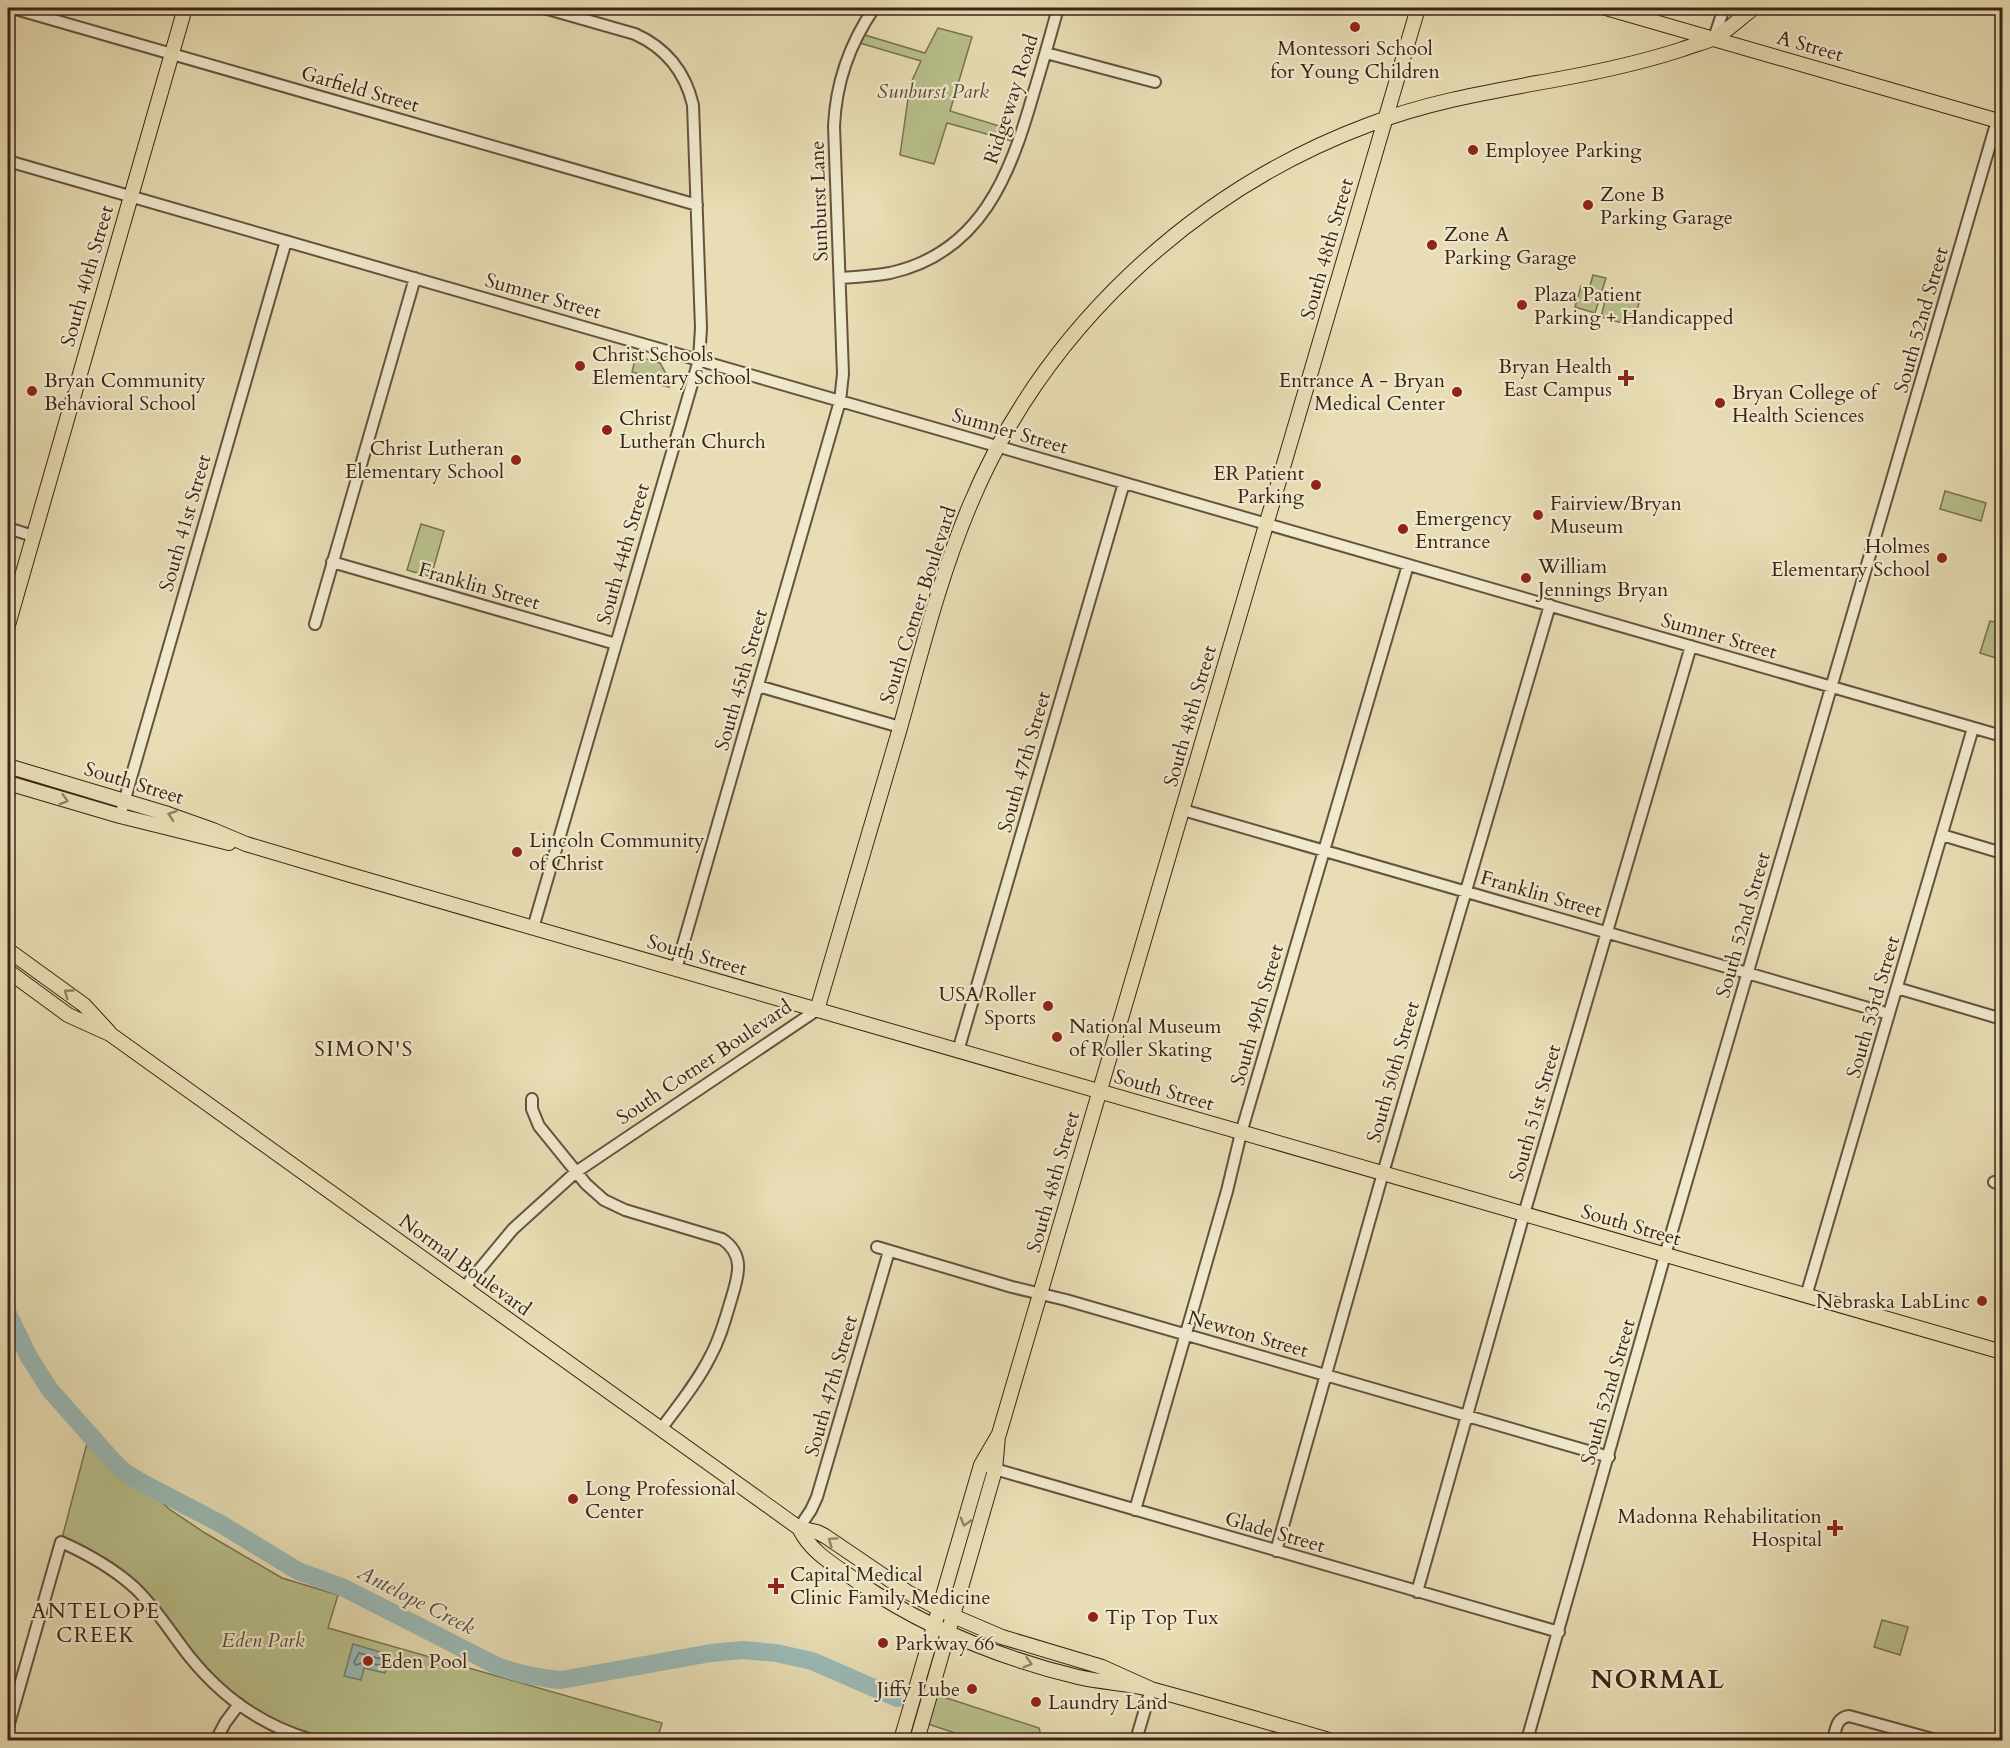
<svg xmlns="http://www.w3.org/2000/svg" width="2010" height="1748" viewBox="0 0 2010 1748" font-family="Cardo,serif">
  <style>
    .green { fill: #b8c08b; stroke: #7a7251; stroke-width: 1.5 }
    .water { fill: #9abab6; stroke: #747e76; stroke-width: 1.5 }
    .lines { fill: none; stroke-linecap: round; stroke-linejoin: round }
    .shore { stroke: #6b6f66; stroke-width: 1.5 }
    .river { stroke: #9abab6; stroke-width: 18 }
    .minor-casing { stroke: #67523e; stroke-width: 14 }
    .major-casing { stroke: #3c2417; stroke-width: 16 }
    .minor { stroke: #f0e9ce; stroke-width: 10 }
    .major { stroke: #e8ddb4; stroke-width: 14 }
    .oneway { stroke: #928066 }
    .poi-dot { fill: #8f2418; stroke: #f0e9ce; stroke-width: 2 }
    .labels { text-anchor: middle; dominant-baseline: central; stroke-width: 4.5; stroke-linejoin: round; paint-order: stroke }
    .street-label { font-size: 20px; fill: #3c2417; stroke: #f0e9ce }
    .poi-label { font-size: 20px; fill: #3c2417; stroke: #f0e9ce; text-anchor: start }
    .park-label { font-size: 20px; font-style: italic; fill: #5b4b34; stroke: #f0e9ce }
    .neighbourhood-label { font-size: 21px; letter-spacing: 1.5px; fill: #3c2417; stroke: #f0e9ce }
    .water-label { font-size: 21px; font-style: italic; fill: #544a3f; stroke: #f0e9ce }
    .district-label { font-size: 26px; font-weight: bold; letter-spacing: 1.5px; fill: #3c2417; stroke: #f0e9ce }
  </style>
  <rect width="100%" height="100%" fill="#e8ddb4"/>
  <filter id="stains"><feTurbulence type="fractalNoise" baseFrequency=".00333" numOctaves="4"/><feColorMatrix values="0 0 0 0 .2 0 0 0 0 .09 0 0 0 0 .02 0 0 0 .5 -.17"/></filter>
  <radialGradient id="worn" r=".72"><stop offset=".6" stop-color="#630" stop-opacity="0"/><stop offset="1" stop-color="#630" stop-opacity=".3"/></radialGradient>
  <path class="green" d="M938 28 972 37 950 111 1022 133 1019 143 947 123 934 164 900 155 910 85 921 61 853 41 858 33 925 53Z
    M1593 275 1606 278 1595 313 1575 307 1581 286 1589 289Z
    M1607 293 1639 303 1633 326 1601 317Z
    M636 356 660 363 670 381 669 387 660 385 661 380 632 372Z
    M1945 491 1986 503 1981 521 1940 509Z
    M421 524 444 531 431 577 407 570Z
    M1990 621 2002 624V660L1980 653Z
    M91 1428 124 1467 169 1509 205 1533 282 1578 338 1595 328 1628 662 1723 657 1740H312L239 1704 136 1589 61 1542Z
    M1882 1620 1908 1627 1900 1655 1874 1647Z
    M931 1693 1039 1728 1042 1740H976L922 1722Z"/>
  <path class="water" d="M353 1644 390 1655 385 1673 364 1668 361 1680 344 1676Z"/>
  <g class="lines">
    <path class="shore" d="M359 1653 381 1659 382 1664 379 1665 365 1662 356 1665 354 1662Z"/>
    <path class="river" d="M8 1314 29 1357 50 1390 113 1461 126 1473 139 1481 221 1524 298 1571 344 1588 495 1665C517 1674 537 1678 561 1680L711 1653 743 1650 776 1653 812 1661 897 1698"/>
    <g class="minor-casing">
      <path id="minor" d="M12 8 697 205
        M1714 38 1724 8
        M1046 53 1155 82
        M8 161 2002 736
        M840 278C857 277 873 276 890 273 981 253 1010 175 1033 95 1042 66 1050 37 1058 8
        M8 528 33 536
        M332 562 616 644
        M315 624 415 278
        M758 686 900 727
        M1183 810 1889 1014
        M120 816 286 241
        M1942 835 2002 853
        M533 928 699 360 701 328 693 105C685 71 666 48 635 34L544 8
        M676 969 840 401 843 374 834 126C836 82 849 45 874 8
        M1897 988 2002 1019
        M958 1051 1124 483
        M532 1099V1109L539 1126 586 1184 604 1200 625 1210 722 1239C746 1255 738 1277 731 1300 725 1320 720 1339 710 1357 697 1383 678 1406 661 1429
        M1994 1182 2002 1185
        M877 1247 1012 1287 1066 1300 1609 1457
        M464 1288 513 1229 576 1172 817 1010
        M1806 1296 1973 728
        M981 1465 1559 1632
        M1135 1510 1227 1191 1241 1133 1408 565
        M799 1528 811 1510 817 1497 889 1251
        M1276 1551 1383 1173 1550 605
        M1417 1592 1524 1214 1691 646
        M8 1727 61 1542C88 1554 113 1568 135 1588 156 1608 171 1633 189 1656 221 1696 263 1726 312 1740
        M216 1740 225 1723 239 1704
        M1136 1740 1151 1689
        M1527 1740 1665 1255 1994 131 1998 120 2002 118
        M1833 1740C1836 1729 1836 1718 1849 1716L1936 1740"/>
    </g>
    <g class="major-casing">
      <path id="major" d="M1606 8 2002 122
        M8 625 185 8
        M8 766 168 814 213 830 246 844 347 874 2002 1352
        M8 783 120 816 229 843
        M8 950 84 1005 109 1032
        M8 971 68 1015 110 1034 799 1528 817 1532 825 1536 909 1593 953 1616 1002 1637 1102 1667 1151 1689
        M817 1010C844 916 872 822 900 728 921 653 940 576 970 505 1043 330 1192 191 1368 125 1430 101 1494 91 1559 79 1603 71 1640 63 1683 49 1693 45 1703 43 1712 39 1727 32 1741 17 1754 8
        M799 1528C811 1553 836 1566 858 1582 926 1628 999 1658 1078 1677 1103 1683 1130 1683 1154 1690 1213 1706 1271 1723 1329 1740
        M901 1740 981 1465 999 1434 1040 1294 1418 8
        M917 1740 995 1470 998 1436"/>
    </g>
    <use href="#minor" class="minor"/>
    <use href="#major" class="major"/>
  </g>
  <defs><path id="oneway-chevron" d="M-2-3.5L2.5 0L-2 3.5" fill="none" stroke-width="1.6" stroke-linecap="round" stroke-linejoin="round" transform="scale(1.5)"/></defs>
  <g class="oneway">
    <use href="#oneway-chevron" transform="translate(64 800) rotate(16)"/>
    <use href="#oneway-chevron" transform="translate(172 815) rotate(-161)"/>
    <use href="#oneway-chevron" transform="translate(68 993) rotate(-144)"/>
    <use href="#oneway-chevron" transform="translate(965 1522) rotate(106)"/>
    <use href="#oneway-chevron" transform="translate(832 1541) rotate(-145)"/>
    <use href="#oneway-chevron" transform="translate(1028 1663) rotate(16)"/>
  </g>
  <g class="poi-dot">
    <circle cx="1355" cy="27" r="6"/>
    <circle cx="1473" cy="150" r="6"/>
    <circle cx="1588" cy="205" r="6"/>
    <circle cx="1432" cy="245" r="6"/>
    <circle cx="1522" cy="305" r="6"/>
    <circle cx="580" cy="366" r="6"/>
    <path d="M1623 369h6v6h6v6h-6v6h-6v-6h-6v-6h6z"/>
    <circle cx="32" cy="391" r="6"/>
    <circle cx="1457" cy="392" r="6"/>
    <circle cx="1720" cy="403" r="6"/>
    <circle cx="607" cy="430" r="6"/>
    <circle cx="516" cy="460" r="6"/>
    <circle cx="1316" cy="485" r="6"/>
    <circle cx="1538" cy="515" r="6"/>
    <circle cx="1403" cy="529" r="6"/>
    <circle cx="1942" cy="558" r="6"/>
    <circle cx="1526" cy="578" r="6"/>
    <circle cx="517" cy="852" r="6"/>
    <circle cx="1048" cy="1006" r="6"/>
    <circle cx="1057" cy="1037" r="6"/>
    <circle cx="1982" cy="1301" r="6"/>
    <circle cx="573" cy="1499" r="6"/>
    <path d="M1832 1519h6v6h6v6h-6v6h-6v-6h-6v-6h6z"/>
    <path d="M773 1577h6v6h6v6h-6v6h-6v-6h-6v-6h6z"/>
    <circle cx="1093" cy="1617" r="6"/>
    <circle cx="883" cy="1643" r="6"/>
    <circle cx="368" cy="1661" r="6"/>
    <circle cx="972" cy="1689" r="6"/>
    <circle cx="1036" cy="1702" r="6"/>
  </g>
  <g class="labels">
    <g class="street-label">
      <text transform="translate(1810 46) rotate(16)">A Street</text>
      <text transform="translate(360 89) rotate(16)">Garfield Street</text>
      <text transform="translate(1011 99) rotate(-72)">Ridgeway Road</text>
      <text transform="translate(819 201) rotate(-92)">Sunburst Lane</text>
      <text transform="translate(1327 249) rotate(-74)">South 48th Street</text>
      <text transform="translate(87 276) rotate(-74)">South 40th Street</text>
      <text transform="translate(543 296) rotate(16)">Sumner Street</text>
      <text transform="translate(1921 320) rotate(-74)">South 52nd Street</text>
      <text transform="translate(1010 431) rotate(16)">Sumner Street</text>
      <text transform="translate(185 523) rotate(-74)">South 41st Street</text>
      <text transform="translate(623 554) rotate(-74)">South 44th Street</text>
      <text transform="translate(479 586) rotate(16)">Franklin Street</text>
      <text transform="translate(918 605) rotate(-72)">South Cotner Boulevard</text>
      <text transform="translate(1719 636) rotate(16)">Sumner Street</text>
      <text transform="translate(741 680) rotate(-74)">South 45th Street</text>
      <text transform="translate(1190 716) rotate(-74)">South 48th Street</text>
      <text transform="translate(1024 762) rotate(-74)">South 47th Street</text>
      <text transform="translate(134 783) rotate(17)">South Street</text>
      <text transform="translate(1541 894) rotate(16)">Franklin Street</text>
      <text transform="translate(1743 925) rotate(-74)">South 52nd Street</text>
      <text transform="translate(697 955) rotate(16)">South Street</text>
      <text transform="translate(1873 1007) rotate(-74)">South 53rd Street</text>
      <text transform="translate(1257 1015) rotate(-74)">South 49th Street</text>
      <text transform="translate(704 1062) rotate(-34)">South Cotner Boulevard</text>
      <text transform="translate(1393 1072) rotate(-74)">South 50th Street</text>
      <text transform="translate(1164 1090) rotate(16)">South Street</text>
      <text transform="translate(1535 1113) rotate(-74)">South 51st Street</text>
      <text transform="translate(1053 1182) rotate(-74)">South 48th Street</text>
      <text transform="translate(1631 1225) rotate(16)">South Street</text>
      <text transform="translate(465 1265) rotate(36)">Normal Boulevard</text>
      <text transform="translate(1248 1334) rotate(16)">Newton Street</text>
      <text transform="translate(831 1386) rotate(-74)">South 47th Street</text>
      <text transform="translate(1608 1392) rotate(-74)">South 52nd Street</text>
      <text transform="translate(1275 1532) rotate(16)">Glade Street</text>
    </g>
    <g class="poi-label">
      <text x="1355" y="48" text-anchor="middle">Montessori School<tspan x="1355" dy="23">for Young Children</tspan></text>
      <text x="1485" y="150">Employee Parking</text>
      <text x="1600" y="194">Zone B<tspan x="1600" dy="23">Parking Garage</tspan></text>
      <text x="1444" y="234">Zone A<tspan x="1444" dy="23">Parking Garage</tspan></text>
      <text x="1534" y="294">Plaza Patient<tspan x="1534" dy="23">Parking + Handicapped</tspan></text>
      <text x="592" y="354">Christ Schools<tspan x="592" dy="23">Elementary School</tspan></text>
      <text x="1612" y="366" text-anchor="end">Bryan Health<tspan x="1612" dy="23">East Campus</tspan></text>
      <text x="44" y="380">Bryan Community<tspan x="44" dy="23">Behavioral School</tspan></text>
      <text x="1445" y="380" text-anchor="end">Entrance A - Bryan<tspan x="1445" dy="23">Medical Center</tspan></text>
      <text x="1732" y="392">Bryan College of<tspan x="1732" dy="23">Health Sciences</tspan></text>
      <text x="619" y="418">Christ<tspan x="619" dy="23">Lutheran Church</tspan></text>
      <text x="504" y="448" text-anchor="end">Christ Lutheran<tspan x="504" dy="23">Elementary School</tspan></text>
      <text x="1304" y="473" text-anchor="end">ER Patient<tspan x="1304" dy="23">Parking</tspan></text>
      <text x="1550" y="503">Fairview/Bryan<tspan x="1550" dy="23">Museum</tspan></text>
      <text x="1415" y="518">Emergency<tspan x="1415" dy="23">Entrance</tspan></text>
      <text x="1930" y="546" text-anchor="end">Holmes<tspan x="1930" dy="23">Elementary School</tspan></text>
      <text x="1538" y="566">William<tspan x="1538" dy="23">Jennings Bryan</tspan></text>
      <text x="529" y="840">Lincoln Community<tspan x="529" dy="23">of Christ</tspan></text>
      <text x="1036" y="994" text-anchor="end">USA Roller<tspan x="1036" dy="23">Sports</tspan></text>
      <text x="1069" y="1026">National Museum<tspan x="1069" dy="23">of Roller Skating</tspan></text>
      <text x="1970" y="1301" text-anchor="end">Nebraska LabLinc</text>
      <text x="585" y="1488">Long Professional<tspan x="585" dy="23">Center</tspan></text>
      <text x="1822" y="1516" text-anchor="end">Madonna Rehabilitation<tspan x="1822" dy="23">Hospital</tspan></text>
      <text x="790" y="1574">Capital Medical<tspan x="790" dy="23">Clinic Family Medicine</tspan></text>
      <text x="1105" y="1617">Tip Top Tux</text>
      <text x="895" y="1643">Parkway 66</text>
      <text x="380" y="1661">Eden Pool</text>
      <text x="960" y="1689" text-anchor="end">Jiffy Lube</text>
      <text x="1048" y="1702">Laundry Land</text>
    </g>
    <g class="park-label">
      <text x="933" y="91">Sunburst Park</text>
      <text x="263" y="1640">Eden Park</text>
    </g>
    <g class="neighbourhood-label">
      <text x="364" y="1049">SIMON'S</text>
      <text x="96" y="1611">ANTELOPE<tspan x="96" dy="24">CREEK</tspan></text>
    </g>
    <g class="water-label">
      <text transform="translate(416 1600) rotate(27)">Antelope Creek</text>
    </g>
    <g class="district-label">
      <text x="1658" y="1679">NORMAL</text>
    </g>
  </g>
  <rect width="2010" height="1748" fill="none" stroke="#e8ddb4" stroke-width="30"/>
  <rect x="9" y="9" width="1992" height="1730" fill="none" stroke="#3c2417" stroke-width="3"/>
  <rect x="15" y="15" width="1980" height="1718" fill="none" stroke="#3c2417" stroke-width="1.5"/>
  <rect width="100%" height="100%" filter="url(#stains)"/>
  <rect width="100%" height="100%" fill="url(#worn)"/>
</svg>
